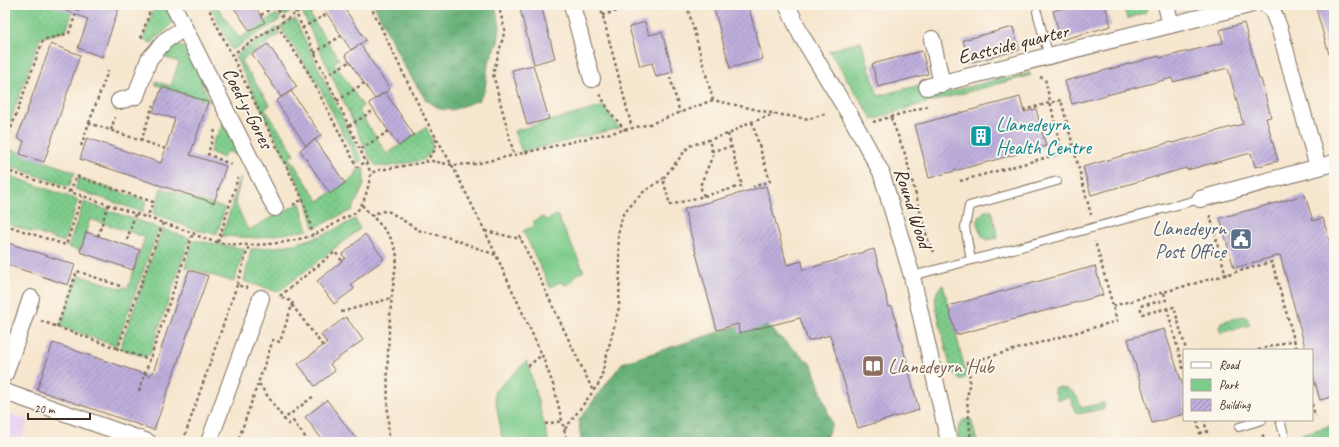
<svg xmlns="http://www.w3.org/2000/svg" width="1339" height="447" viewBox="0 0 1339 447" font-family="Caveat,sans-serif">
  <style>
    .built { fill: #e6d3f0 }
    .grass { fill: url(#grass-dots); stroke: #5c7b55 }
    .forest { fill: url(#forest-crowns); stroke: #506d4b }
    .park { fill: #7ecc8c; stroke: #5c7b55 }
    .building { fill: url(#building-hatch) }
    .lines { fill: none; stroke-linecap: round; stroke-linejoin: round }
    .lane-casing { stroke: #7c6c5c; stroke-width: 10 }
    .street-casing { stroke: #7c6c5c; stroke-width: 18 }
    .path { stroke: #7c6c5c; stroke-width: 2.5; stroke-dasharray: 3 3; stroke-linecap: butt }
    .lane { stroke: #fff; stroke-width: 8 }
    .street { stroke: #fff; stroke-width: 16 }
    .labels { text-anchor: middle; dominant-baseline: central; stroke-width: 4; stroke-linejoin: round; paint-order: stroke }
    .street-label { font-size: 20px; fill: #3b2a1e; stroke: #fbf7ec }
    .culture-label { font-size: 20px; fill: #0d838f; stroke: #fbf7ec; text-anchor: start }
    .service-label { font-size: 20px; fill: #4e5e75; stroke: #fbf7ec; text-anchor: end }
    .education-label { font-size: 20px; fill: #785e54; stroke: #fbf7ec; text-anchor: start }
  </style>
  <defs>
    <pattern id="grass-dots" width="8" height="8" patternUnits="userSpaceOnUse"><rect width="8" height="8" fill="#7ecc8c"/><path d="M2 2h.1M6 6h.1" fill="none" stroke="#6eaf78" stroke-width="1.8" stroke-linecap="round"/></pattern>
    <pattern id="forest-crowns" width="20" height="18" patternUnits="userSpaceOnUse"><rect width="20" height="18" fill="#66b078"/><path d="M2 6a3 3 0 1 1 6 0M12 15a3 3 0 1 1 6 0" fill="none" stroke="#558f62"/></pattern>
    <pattern id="building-hatch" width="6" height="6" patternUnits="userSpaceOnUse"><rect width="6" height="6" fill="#beaedd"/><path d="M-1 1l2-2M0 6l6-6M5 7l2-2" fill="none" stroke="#9c8eb3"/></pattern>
  </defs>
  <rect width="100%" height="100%" fill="#fbf7ec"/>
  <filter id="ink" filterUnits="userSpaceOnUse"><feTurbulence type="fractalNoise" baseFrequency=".025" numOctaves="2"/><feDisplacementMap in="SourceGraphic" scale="8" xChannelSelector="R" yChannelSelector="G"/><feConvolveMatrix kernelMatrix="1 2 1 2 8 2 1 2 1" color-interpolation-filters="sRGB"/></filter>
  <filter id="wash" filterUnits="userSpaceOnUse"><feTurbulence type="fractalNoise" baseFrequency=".012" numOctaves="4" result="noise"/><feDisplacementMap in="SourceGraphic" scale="16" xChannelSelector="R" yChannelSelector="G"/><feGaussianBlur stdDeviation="0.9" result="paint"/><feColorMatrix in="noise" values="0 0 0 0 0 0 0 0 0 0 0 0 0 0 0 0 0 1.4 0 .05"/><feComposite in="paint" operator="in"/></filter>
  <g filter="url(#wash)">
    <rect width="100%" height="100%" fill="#f6e6ce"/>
    <path class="built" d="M5 412 28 420 21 442H5Z"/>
    <path class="grass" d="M5 5H75L66 31 40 38 5 136V24L8 15 5 12Z
      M155 5H165L173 21C168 31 158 35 152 43L143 40Z
      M210 5H216L239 38 277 14 281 19 232 50Z
      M277 5H287L291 12 285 16Z
      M313 5H324L310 15 339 59 334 62 363 106 358 110 387 154 426 127 432 140V152L423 160 386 167 375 165 369 156 302 12Z
      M1123 5H1150L1146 12 1127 19Z
      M295 19 354 142 362 161 358 163 317 82 280 27Z
      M276 28 280 34 241 61 270 105 265 109 295 154 289 157 319 201 357 175 356 171 364 168V185L352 210 314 228 307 201 235 56Z
      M861 41 878 96 923 84 927 98 1005 77 1006 79 1030 73 1031 75 908 108 873 120 829 51Z
      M177 45 187 49 206 85 200 81 211 102 156 85V81L171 86 179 62 166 58C165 51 171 47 177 45Z
      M604 106 619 128 522 152 514 131Z
      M223 122 242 158 227 151 223 158 210 152 215 136 217 137Z
      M7 148 75 172 69 187 5 164V153Z
      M5 174 78 200 64 242 5 223Z
      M241 176 235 202 248 230 300 203 308 230 258 238 222 236Z
      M79 178 146 201 143 212 75 189Z
      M161 188 225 208 217 234 199 231 153 214Z
      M84 202 159 228 116 346 60 326 78 275 123 289 124 287 128 288 145 237 90 219 80 251 68 247Z
      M991 209 998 238 988 240 983 238 977 224C979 216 982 211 991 209Z
      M355 219 360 229 278 292 244 281 251 249C293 247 319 239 355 219Z
      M162 229 190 238 150 354 145 357 120 348Z
      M193 240 245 249 234 282 185 267Z
      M943 285 967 377 960 380 951 370 936 307C935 298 935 291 943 285Z
      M1243 316 1247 318 1250 325 1221 333 1219 327 1221 322Z
      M1059 387C1073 389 1078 395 1081 408L1104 403 1105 407 1102 409 1078 414 1075 411 1070 397 1057 400 1054 388Z
      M971 419 977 442H958V429L963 420Z
      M1334 425V437L1318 442H1304L1297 435Z"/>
    <path class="forest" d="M374 5H495L500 26 498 43 488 64 485 90 479 100 452 110 440 109 426 100 404 66Z
      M759 319 812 365 832 424 824 442H581L579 420 622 363Z"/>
    <path class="park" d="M557 215 584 271 574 276 573 281 566 285 560 282 550 287 523 231 534 226V221L542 217 547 220Z
      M527 361 549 442H503L494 392Z"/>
    <g id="blocks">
      <path class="building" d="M56 5H120L102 57 78 48 88 19 56 7Z
        M232 5H254L265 22 250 31Z
        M321 5H342L366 40 351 50Z
        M519 5H541L555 58 534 64Z
        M713 5H748L763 59 730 68Z
        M1076 5H1105L1111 26 1061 40 1053 11Z
        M1315 5H1334V53L1329 54Z
        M645 22 649 35 662 32 673 72 656 77 652 63 640 66 629 27Z
        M1244 23 1259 79H1261L1271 117 1266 118 1278 161 1255 167 1251 153 1187 170 1186 168 1091 195 1083 167 1171 142 1172 143 1243 124 1228 68 1173 82 1172 78 1072 104 1065 81 1159 56 1160 58 1223 43 1220 30Z
        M1013 27 1019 50 969 63 963 40Z
        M51 44 80 55 44 162 20 154 24 141 17 138Z
        M268 44 297 87 281 97 252 54Z
        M360 44 390 89 375 99 345 55Z
        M922 51 928 74 878 87 872 64Z
        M533 65 549 119 527 125 512 70Z
        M162 87 208 102 190 155 226 166 214 203 80 159 87 138 161 163 175 119 153 112Z
        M291 91 321 135 306 146 276 101Z
        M385 92 414 135 399 146 369 103Z
        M1020 97 1024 112 1036 109 1046 146 929 178 915 125Z
        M315 139 345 183 330 194 300 150Z
        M766 186 787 265 802 261 803 270 874 249 889 307 892 306 919 410 858 428 830 335 808 341 800 318 739 333 738 324 717 330 684 209Z
        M1305 195 1313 221 1323 218 1334 258V396L1320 400 1312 372V350H1306L1280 255 1234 268 1220 218Z
        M86 232 140 250 133 270 80 252Z
        M365 234 384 259 351 284 354 289 334 304 317 281 346 258 342 255Z
        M5 242 75 265 68 285 5 264Z
        M1095 266 1103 295 956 335 948 306Z
        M189 270 208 276 154 430 37 390 53 343 150 376 152 372 153 373 179 295H180Z
        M346 317 363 340 330 364 335 371 315 386 298 364 327 343 321 335Z
        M1164 329 1184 389V414L1152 423 1128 339Z
        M327 400 358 442H324L305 417Z"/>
    </g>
  </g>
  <g filter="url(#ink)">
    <use href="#blocks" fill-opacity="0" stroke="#7c6c5c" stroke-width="1"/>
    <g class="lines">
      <g class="lane-casing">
        <path id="lane" d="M1037 12 1049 57
          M971 260 965 227 969 206 1057 181
          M912 276 1200 199
          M1280 420 1286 442
          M1239 427 1262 420"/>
      </g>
      <g class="street-casing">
        <path id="street" d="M173 5 275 208
          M572 5 592 79
          M787 5 801 35 851 117 881 172 912 276 949 442
          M1166 5 1171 25
          M1266 5 1271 7 1279 27 1318 167
          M932 39 942 84
          M927 87 1249 5
          M119 101 136 96 149 59 166 40 184 28
          M1200 199 1334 163
          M5 374 31 298
          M5 392 148 442
          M209 442 261 298"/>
      </g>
      <path class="path" d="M207 5 304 202 313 235
        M274 5 285 20
        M292 5 371 173
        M370 5 427 122 452 165 485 231 542 355 554 387 567 442
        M498 5 505 30 493 74 514 155
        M600 5 632 128
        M687 5 713 100 776 114 809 119 827 113
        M5 15V18
        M261 15 275 6
        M602 15 641 5
        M277 25 308 72 357 167 367 161
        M302 28 327 14
        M141 38 152 5
        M314 53 341 36
        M231 55 309 5
        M325 76 349 62
        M670 77 680 113
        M1040 77 1045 79 1062 154
        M600 94 609 111 625 130
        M337 101 364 83
        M1023 110 1061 100 1091 215
        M891 118 905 154 928 240 935 254
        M752 122 770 181 753 187
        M873 122 928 106
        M89 123 108 71
        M349 126 374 110
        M111 130 115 117
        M215 130 208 154 232 165
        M728 134 742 186 670 205 663 179 689 146 731 133 743 125 775 114
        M141 141 153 105
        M5 145 43 40 69 33 79 5
        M81 146 89 123 169 150
        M361 149 389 131
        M711 151 731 147
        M425 162 435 150 436 139
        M5 170 193 233C221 251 283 246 313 235 323 231 333 225 342 219 347 217 352 215 356 212 365 204 369 184 371 173L379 170 432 161 452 165 475 164 650 124 713 100
        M960 181 1074 150
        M70 192 76 176 153 202 147 218
        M704 196 700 186 713 155 709 140
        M293 205 303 199
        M362 205C376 222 395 234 397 258 387 319 386 380 389 442
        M1210 215 1226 276
        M371 216 381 211 390 212 418 230 450 238 496 255
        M5 225 66 245 82 196
        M485 231 521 239
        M519 235 593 391
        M98 236 108 205
        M127 240 135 214
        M218 242 238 178
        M248 288 237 285 249 245
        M1164 293 1166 300 1140 306 1142 314 1174 307 1186 350
        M280 296 335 252 343 262
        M292 305 323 346
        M1113 306 1272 262 1297 350
        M1167 308 1184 372
        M341 312 392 298
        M41 321 150 360
        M57 327 77 271 123 287
        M117 350 163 223
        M1258 350 1294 340
        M528 366 542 355
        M259 384 284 419
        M139 391 193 233
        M1312 404 1315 416
        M1197 420 1202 442
        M545 424 563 421
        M565 429 600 382 619 307 620 266 618 235 623 214 642 193 663 179
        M1200 433 1207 432 1204 420
        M185 435 237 285
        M239 438 273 340 280 342 293 302 279 296
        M309 442 293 421 288 424 284 419 315 395
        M971 442 967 400 970 378 967 363 1117 321 1095 241
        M1219 442 1231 439
        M1253 442 1263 439V434"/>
      <use href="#lane" class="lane"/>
      <use href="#street" class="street"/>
    </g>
  </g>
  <defs>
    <g id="building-square" transform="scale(1.15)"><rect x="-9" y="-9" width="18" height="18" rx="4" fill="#0f9aa8" stroke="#fbf7ec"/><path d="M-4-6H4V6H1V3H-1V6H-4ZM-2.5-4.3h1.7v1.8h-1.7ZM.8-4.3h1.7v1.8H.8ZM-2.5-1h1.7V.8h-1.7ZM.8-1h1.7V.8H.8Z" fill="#fff"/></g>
    <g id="civic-square" transform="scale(1.15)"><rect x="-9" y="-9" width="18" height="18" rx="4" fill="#5c6f8a" stroke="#fbf7ec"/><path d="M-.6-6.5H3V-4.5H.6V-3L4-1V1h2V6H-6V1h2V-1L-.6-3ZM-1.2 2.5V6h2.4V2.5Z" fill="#fff"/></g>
    <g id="library-square" transform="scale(1.15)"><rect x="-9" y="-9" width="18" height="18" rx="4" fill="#8d6e63" stroke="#fbf7ec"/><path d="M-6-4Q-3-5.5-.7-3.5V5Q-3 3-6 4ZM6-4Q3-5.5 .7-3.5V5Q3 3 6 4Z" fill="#fff"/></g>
  </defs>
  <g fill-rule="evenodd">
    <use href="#building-square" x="981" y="136"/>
    <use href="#civic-square" x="1241" y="239"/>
    <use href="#library-square" x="873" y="366"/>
  </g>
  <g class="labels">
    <g class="street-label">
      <text transform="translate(1013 44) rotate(-14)">Eastside quarter</text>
      <text transform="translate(248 108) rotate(63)">Coed-y-Gores</text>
      <text transform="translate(913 208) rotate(72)">Round Wood</text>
    </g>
    <g class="culture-label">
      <text x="996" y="124">Llanedeyrn<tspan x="996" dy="23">Health Centre</tspan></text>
    </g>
    <g class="service-label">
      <text x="1226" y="228">Llanedeyrn<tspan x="1226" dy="23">Post Office</tspan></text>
    </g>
    <g class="education-label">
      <text x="888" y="366">Llanedeyrn Hub</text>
    </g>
  </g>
  <rect width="1339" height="447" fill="none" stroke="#fbf7ec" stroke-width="20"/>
  <rect x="1183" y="349" width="130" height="72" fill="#fbf7ec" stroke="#aea59a"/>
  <rect x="1191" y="362" width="20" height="6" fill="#ffffff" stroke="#aea59a"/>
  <text x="1219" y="369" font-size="12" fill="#3b2a1e">Road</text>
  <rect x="1191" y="379" width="20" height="12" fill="#7ecc8c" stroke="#aea59a"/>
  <text x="1219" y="389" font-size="12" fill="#3b2a1e">Park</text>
  <rect x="1191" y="399" width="20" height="12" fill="url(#building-hatch)" stroke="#aea59a"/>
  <text x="1219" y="409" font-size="12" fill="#3b2a1e">Building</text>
  <path d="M28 413v6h62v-6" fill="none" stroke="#3b2a1e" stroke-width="2"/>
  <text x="34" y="413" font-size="12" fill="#3b2a1e" stroke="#fbf7ec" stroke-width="3" paint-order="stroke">20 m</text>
</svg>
